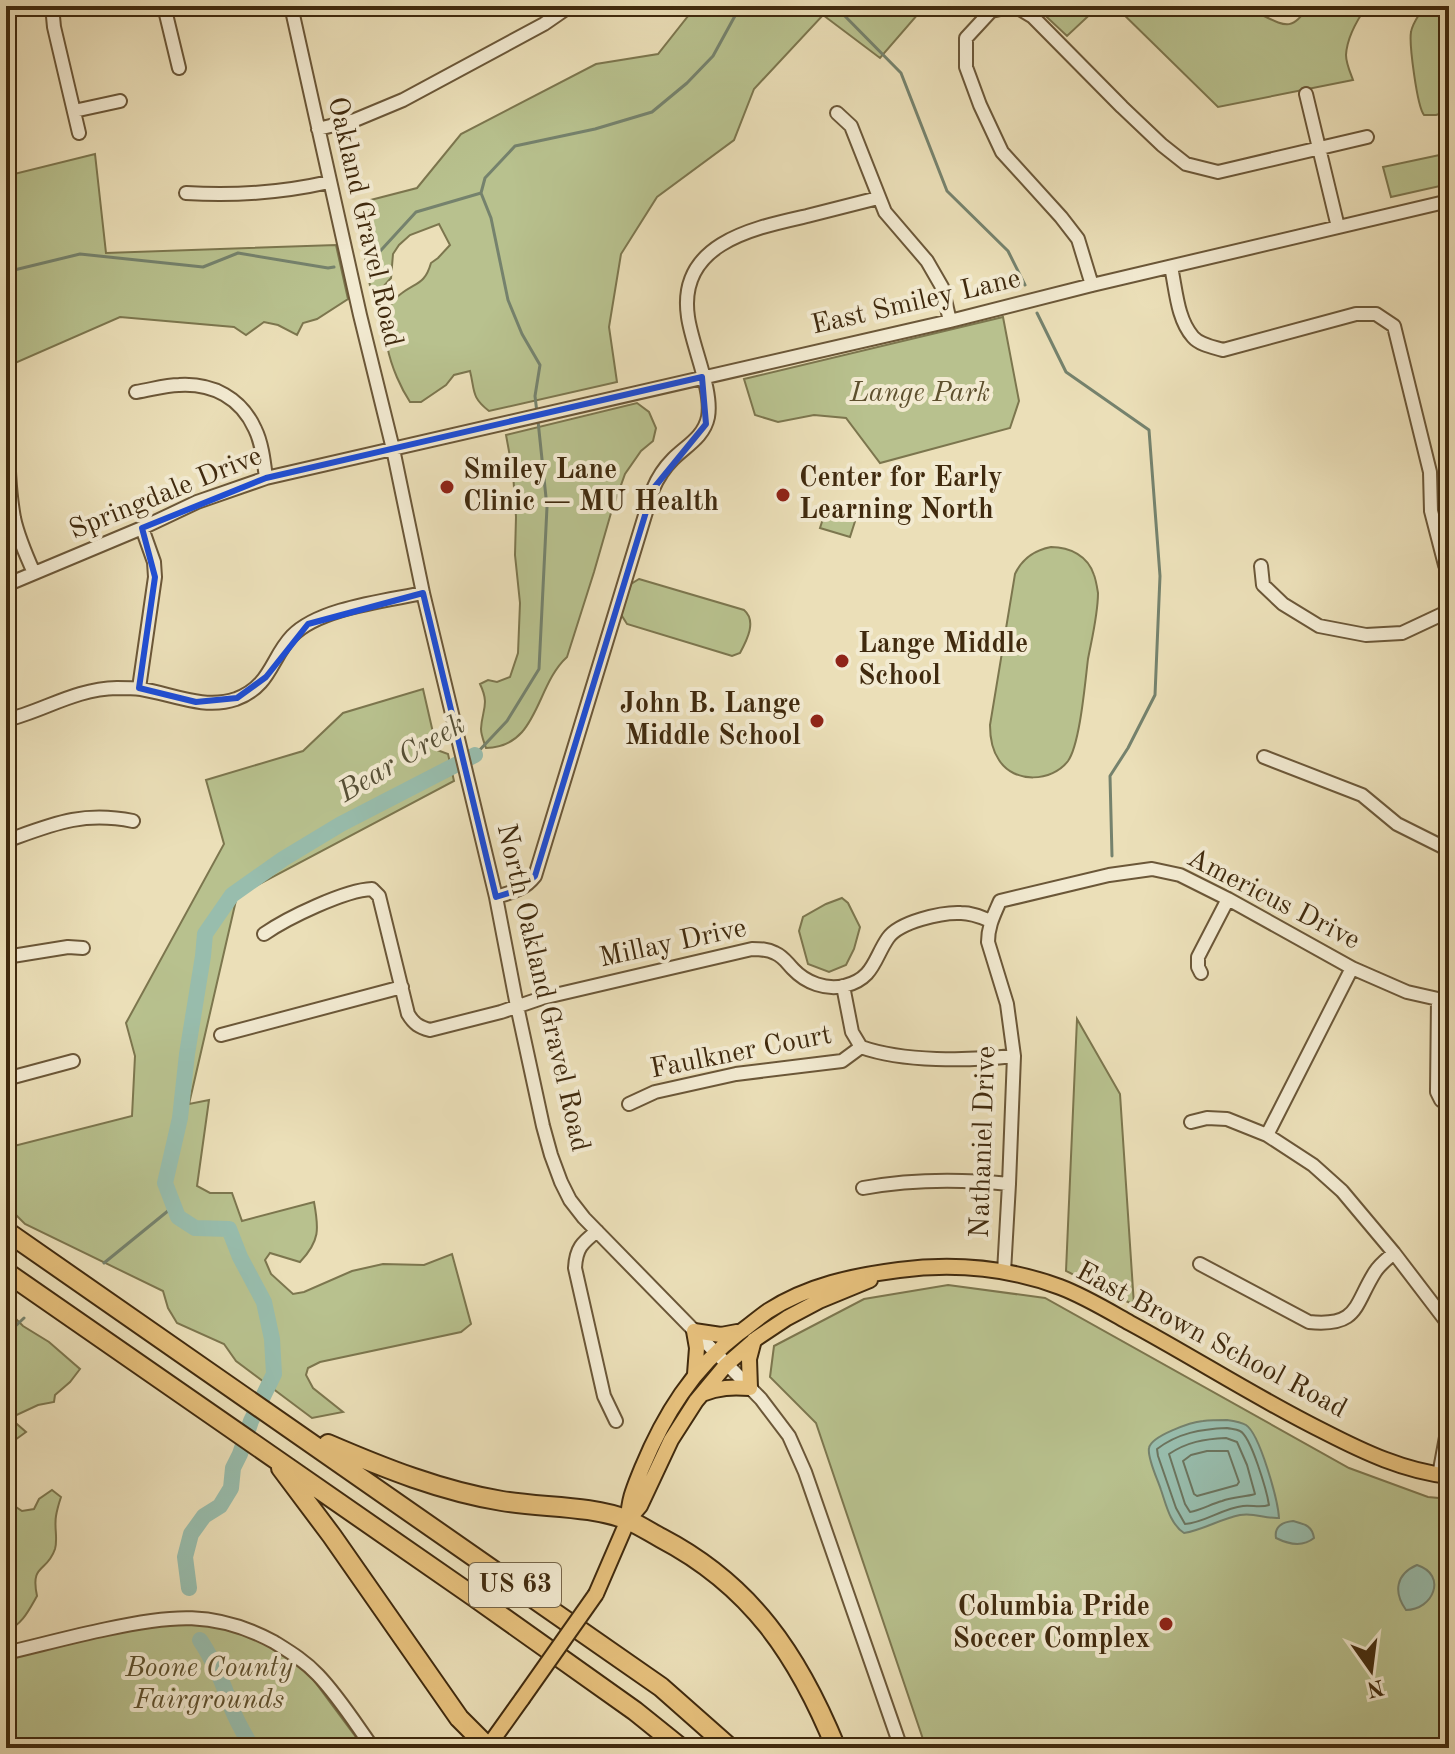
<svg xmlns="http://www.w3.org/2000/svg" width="1455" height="1754" viewBox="0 0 1455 1754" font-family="'Old Standard TT',serif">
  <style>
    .green { fill: #b8c18e; stroke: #7c764e; stroke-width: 2 }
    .water { fill: #98bdad; stroke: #75826d; stroke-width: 2 }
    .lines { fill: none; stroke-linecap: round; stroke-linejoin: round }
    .shore { stroke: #6c745e; stroke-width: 2 }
    .stream { stroke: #75826d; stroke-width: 3 }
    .river { stroke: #98bdad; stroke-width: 16 }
    .minor-casing { stroke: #6b5738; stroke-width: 16 }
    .major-casing { stroke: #402a0e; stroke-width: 18 }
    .highway-casing { stroke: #402a0e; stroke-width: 22 }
    .minor { stroke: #f2ead1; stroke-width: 12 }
    .major { stroke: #e6c07c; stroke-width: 14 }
    .highway { stroke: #e6c07c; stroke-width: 18 }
    .major-bridge-casing { stroke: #402a0e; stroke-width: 18; stroke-linecap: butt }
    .major-bridge { stroke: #e6c07c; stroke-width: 14 }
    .marked { fill: none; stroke: #1d4ed8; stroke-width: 6; stroke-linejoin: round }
    .poi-dot { fill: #8f2418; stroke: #f2ead1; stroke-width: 3 }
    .labels { text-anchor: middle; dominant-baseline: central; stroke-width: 8; stroke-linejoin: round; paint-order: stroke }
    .shield { fill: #f2ead1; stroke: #756448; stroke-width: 2 }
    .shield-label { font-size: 26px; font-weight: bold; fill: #402a0e }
    .street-label { font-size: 28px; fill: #402a0e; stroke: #f2ead1 }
    .park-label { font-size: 28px; font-style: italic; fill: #5e502e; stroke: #f2ead1 }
    .poi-label { font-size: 28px; font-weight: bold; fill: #402a0e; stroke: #f2ead1; text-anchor: start }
    .water-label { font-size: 30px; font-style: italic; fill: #564f36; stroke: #f2ead1 }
  </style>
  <rect width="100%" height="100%" fill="#ebdfb8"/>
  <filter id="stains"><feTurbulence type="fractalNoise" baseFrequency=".0025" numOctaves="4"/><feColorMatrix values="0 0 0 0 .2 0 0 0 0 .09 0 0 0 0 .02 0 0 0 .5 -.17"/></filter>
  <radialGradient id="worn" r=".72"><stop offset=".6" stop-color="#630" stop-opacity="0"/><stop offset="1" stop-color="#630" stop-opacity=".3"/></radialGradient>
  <path class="green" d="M696 6H925L880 58 823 15 754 89 734 140 657 197 621 254 609 327 617 382 489 411C471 397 475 391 470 371L454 375 446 385 421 402H410C393 376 369 316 402 293 417 282 425 284 431 263L438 258 450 245 439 224 410 235 399 245 393 254 391 278 375 296 371 291 355 204 417 188 461 134 596 64 658 54Z
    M1035 6H1099L1067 36Z
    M1115 6H1260L1264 16C1286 27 1294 30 1308 6H1367C1357 20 1347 38 1346 55 1346 63 1350 72 1353 80L1218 107Z
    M1422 6H1446L1449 50V111L1436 115H1424C1417 106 1409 44 1411 32 1412 24 1419 15 1423 8Z
    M1449 153V184L1391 197 1383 167Z
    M95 154 106 253 336 245 348 299 317 319 303 323 297 335 278 325 264 322 246 335 234 327 120 317 6 367V176Z
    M1003 317 1019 401 1010 428 880 463 846 418 814 415 778 422 755 415 744 379Z
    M637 403 649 412 656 428 653 441 641 451 625 474 611 513 594 572 567 657C535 686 539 747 486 748 484 742 481 735 481 729 482 709 490 705 480 684L488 680 497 682 510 677 518 653 520 603 515 555 516 517 513 473 506 435Z
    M828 503 858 512 850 537 820 528Z
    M1051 547C1070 547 1088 556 1094 575 1096 580 1097 587 1098 593 1098 614 1092 638 1088 659 1085 683 1080 744 1068 761 1052 782 1014 784 999 760 992 750 990 737 990 725L1015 574C1022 559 1035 550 1051 547Z
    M639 579 744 610C757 621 747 640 740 653L732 656 729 655 627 624 622 616V612L631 584Z
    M423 689 437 750 448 754 454 781 237 896 189 1104 209 1100 197 1186 210 1193H232L242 1221 314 1202C319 1229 320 1241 300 1262L270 1253 265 1260 271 1274 293 1294 304 1292 352 1271 383 1264 424 1265 452 1254 471 1324 461 1332 320 1362 308 1368 306 1375 313 1388 343 1412 312 1418 236 1361 224 1344 177 1323 168 1308 163 1291 25 1224 6 1205V1148L132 1116 135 1056 126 1023 224 844 206 780 303 751 343 713Z
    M842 898 848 903 860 927 854 949 846 965 829 972 808 964 799 931 803 917 826 904Z
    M1077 1019 1120 1094 1134 1305 1066 1271Z
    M948 1285 1045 1298 1349 1468 1428 1497 1449 1499V1748H926L816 1423 770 1377 774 1346 864 1299Z
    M6 1309 23 1326 49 1342 80 1369 70 1382 55 1395 54 1402 38 1405 10 1418 26 1432 15 1440 6 1438Z
    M52 1490 61 1497C59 1503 57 1510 56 1516 54 1527 58 1539 55 1549 47 1573 30 1563 37 1596 29 1610 22 1625 6 1631V1491L10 1503 22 1511 34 1509 39 1499Z
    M210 1619 295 1655 364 1748H6V1649L160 1623Z"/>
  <path class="water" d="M1227 1420C1234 1421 1241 1422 1246 1425 1260 1434 1278 1501 1279 1518 1265 1519 1254 1512 1240 1515 1220 1519 1203 1530 1184 1533 1170 1524 1166 1504 1161 1490 1158 1480 1147 1458 1149 1448 1151 1436 1191 1422 1203 1421 1211 1420 1219 1420 1227 1420Z
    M1293 1521C1304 1524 1312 1525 1314 1538 1303 1547 1288 1544 1276 1538 1274 1527 1282 1522 1293 1521Z
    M1417 1565C1448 1575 1433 1610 1406 1610 1393 1592 1396 1574 1417 1565Z"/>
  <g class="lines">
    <path class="shore" d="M1227 1428C1231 1429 1236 1429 1240 1431 1251 1436 1267 1492 1269 1505 1261 1508 1252 1505 1243 1506 1223 1508 1204 1523 1185 1524L1176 1508 1158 1456 1157 1449C1178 1433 1201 1429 1227 1428Z
      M1226 1438 1237 1442 1247 1465 1255 1494C1245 1497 1233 1497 1222 1501 1211 1504 1201 1510 1190 1512L1185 1504 1169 1454C1187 1442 1204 1439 1226 1438Z
      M1207 1451H1228L1239 1482 1237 1485 1197 1496 1194 1494 1183 1461 1191 1455Z"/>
    <path class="stream" d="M835 6 901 73 947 191 1008 251 1025 285
      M367 261 372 260 416 212 481 193
      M6 272 80 254 203 267 238 253 328 268 334 267
      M1037 313 1066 372 1149 430 1160 576 1155 695 1128 748 1110 776 1112 856
      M537 413 535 396 540 365 522 334 508 300 491 218 481 193 485 178 515 146 595 129 652 112 687 83 713 56 736 14 737 6
      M475 755 507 721 539 669 547 507 538 421
      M104 1263 174 1206
      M6 1335 24 1318"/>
    <path class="river" d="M189 1588 185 1557 191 1534 204 1516 220 1506 231 1488 233 1468 240 1454 251 1421 274 1374 272 1339 264 1302 240 1257 229 1229 195 1228 178 1217 165 1183 180 1118 187 1054 203 956 205 934 232 895 283 859 341 824 475 755
      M200 1640C214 1661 224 1685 232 1709 237 1722 245 1735 252 1748"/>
    <g class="minor-casing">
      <path id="minor" d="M52 6 54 27 79 133
        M164 6 179 68
        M291 6 360 315 393 449 423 593 496 897 517 1006 543 1126 551 1155 561 1182 570 1200 584 1218 761 1399 789 1436 805 1472 901 1748
        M1306 94 1338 227
        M74 111 120 101
        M837 113 851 126 885 212 927 261 942 287 950 321
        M318 129 355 120 403 100 544 24 570 6
        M186 193C235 196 281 193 329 182
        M1171 267C1176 289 1177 319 1193 337 1200 345 1213 347 1223 350L1356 314H1376L1394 326 1430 472 1431 511 1445 565 1449 574
        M1092 285 1078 239 1061 217 1002 152 980 105 966 67V38L991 11 1015 6 1033 17 1122 107 1162 145 1186 164 1218 172 1367 137
        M136 392C150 390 165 385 179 385 213 383 241 398 255 429 262 443 264 462 266 478
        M8 433C8 461 9 490 14 518 18 537 26 555 34 573
        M1261 566 1263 585 1283 604 1319 626 1366 635 1402 633 1449 611
        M6 585 142 528 197 502 266 478 950 321 1092 285 1449 201
        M139 688 155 577 154 562 142 528
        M6 720C44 711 74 689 117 688 124 688 133 688 141 689 172 694 204 710 236 699 271 686 271 658 292 636 319 608 385 601 423 593
        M1264 757 1362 795 1397 824 1449 850
        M6 841C53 824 82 811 133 821
        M496 897C512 892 524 890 535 876L653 489C658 477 664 468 673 459 686 446 704 437 708 417 713 390 692 346 688 317 677 243 754 228 807 216 831 210 855 204 878 198
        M264 934C287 918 345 890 372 889L379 896 408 1014C414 1024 419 1027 430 1030L501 1012 542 998 752 949C760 949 767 949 775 953 784 957 787 963 793 969 806 983 826 990 844 986 874 979 874 958 888 938 899 922 942 912 961 913 972 913 981 917 991 921
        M6 957 68 947 83 948
        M1201 973 1198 967V957L1228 899
        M843 986 852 1032 861 1047C903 1062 969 1061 1014 1056
        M1438 999 1437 1092 1441 1100 1448 1105
        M221 1035 402 987
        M6 1079 73 1061
        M629 1104 655 1092 736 1074 842 1061 861 1047
        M1191 1122 1207 1118 1227 1119 1267 1135 1313 1165 1342 1191 1394 1253 1449 1325
        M1267 1135 1352 968
        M863 1188C912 1179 960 1179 1009 1184
        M597 1231C582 1243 576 1248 575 1268L604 1396 616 1421
        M1200 1264 1309 1322C1359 1327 1354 1305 1375 1272 1380 1264 1387 1259 1394 1253
        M1004 1272 1009 1184 1014 1056 1007 1004 988 942C988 926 994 915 1000 901L1109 875 1152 869 1180 875 1228 899 1352 968 1407 992 1438 999H1449
        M1439 1475 1449 1421
        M6 1653C40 1645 73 1636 107 1629 170 1615 215 1610 274 1642 290 1652 305 1661 318 1675 339 1697 355 1723 373 1748"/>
    </g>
    <g class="major-casing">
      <path id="major" d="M695 1374 697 1348 694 1331 721 1335 737 1332
        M702 1394C719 1387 732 1387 750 1388L749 1359 754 1340
        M628 1520C629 1498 634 1488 642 1468 664 1415 693 1368 739 1333 749 1326 758 1318 768 1311 809 1285 853 1276 899 1270 953 1263 1009 1268 1060 1287 1084 1296 1107 1310 1130 1323 1195 1358 1258 1399 1325 1432 1364 1452 1404 1471 1449 1476
        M596 1594 628 1520 640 1506 671 1440 696 1401 726 1365 757 1338 787 1318 819 1301 870 1280
        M487 1748 522 1699"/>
    </g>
    <g class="highway-casing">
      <path id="highway" d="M6 1231 661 1687 730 1748
        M6 1272 473 1596 635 1711 681 1748
        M328 1444C384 1468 441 1491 502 1501 543 1508 589 1505 628 1520 639 1525 650 1532 661 1538 751 1585 798 1655 836 1748
        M281 1468 332 1536 459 1718 489 1748"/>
    </g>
    <use href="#minor" class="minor"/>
    <use href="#major" class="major"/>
    <use href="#highway" class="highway"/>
    <g class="major-bridge-casing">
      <path id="major-bridge" d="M522 1699 596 1594"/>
    </g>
    <use href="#major-bridge" class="major-bridge"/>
  </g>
  <path class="marked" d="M702 377 706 424 653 489 535 876 519 890 496 897 423 593 308 624 266 677 237 698 196 702 139 688 155 577 142 528 266 478Z"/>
  <g class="poi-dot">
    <circle cx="447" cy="487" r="8"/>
    <circle cx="783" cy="495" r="8"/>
    <circle cx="842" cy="661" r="8"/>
    <circle cx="817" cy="721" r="8"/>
    <circle cx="1166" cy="1624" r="8"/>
  </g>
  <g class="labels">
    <rect class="shield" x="469" y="1563" width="92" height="44" rx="6"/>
    <g class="shield-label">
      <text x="515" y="1585">US 63</text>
    </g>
    <g class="street-label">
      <text transform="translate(364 222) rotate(77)">Oakland Gravel Road</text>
      <text transform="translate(916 303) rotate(-13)">East Smiley Lane</text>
      <text transform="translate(166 494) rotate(-22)">Springdale Drive</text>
      <text transform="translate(1273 900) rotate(27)">Americus Drive</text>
      <text transform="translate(673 944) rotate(-12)">Millay Drive</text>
      <text transform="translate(542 988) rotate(77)">North Oakland Gravel Road</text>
      <text transform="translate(741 1053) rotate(-11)">Faulkner Court</text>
      <text transform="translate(984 1142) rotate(-88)">Nathaniel Drive</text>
      <text transform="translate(1211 1341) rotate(28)">East Brown School Road</text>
    </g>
    <g class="park-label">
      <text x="920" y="394">Lange Park</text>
      <text x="209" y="1669">Boone County<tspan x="209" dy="32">Fairgrounds</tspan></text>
    </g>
    <g class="poi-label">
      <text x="463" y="471">Smiley Lane<tspan x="463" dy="32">Clinic — MU Health</tspan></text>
      <text x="799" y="479">Center for Early<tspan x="799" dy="32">Learning North</tspan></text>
      <text x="858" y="645">Lange Middle<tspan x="858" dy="32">School</tspan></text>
      <text x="801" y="705" text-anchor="end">John B. Lange<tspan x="801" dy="32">Middle School</tspan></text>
      <text x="1150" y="1608" text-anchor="end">Columbia Pride<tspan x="1150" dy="32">Soccer Complex</tspan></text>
    </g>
    <g class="water-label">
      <text transform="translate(402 759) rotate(-31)">Bear Creek</text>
    </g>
  </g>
  <rect width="1455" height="1754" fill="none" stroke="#ebdfb8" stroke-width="32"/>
  <rect x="8" y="8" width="1439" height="1738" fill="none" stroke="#402a0e" stroke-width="4"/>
  <rect x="16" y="16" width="1423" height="1722" fill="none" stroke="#402a0e" stroke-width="2"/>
  <g transform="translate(1371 1670) rotate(166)" stroke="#f2ead1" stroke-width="6" paint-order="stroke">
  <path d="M0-6L14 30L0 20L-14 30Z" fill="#402a0e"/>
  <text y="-12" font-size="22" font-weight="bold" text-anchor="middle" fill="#402a0e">N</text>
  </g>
  <rect width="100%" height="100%" filter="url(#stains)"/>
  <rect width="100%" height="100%" fill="url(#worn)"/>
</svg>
